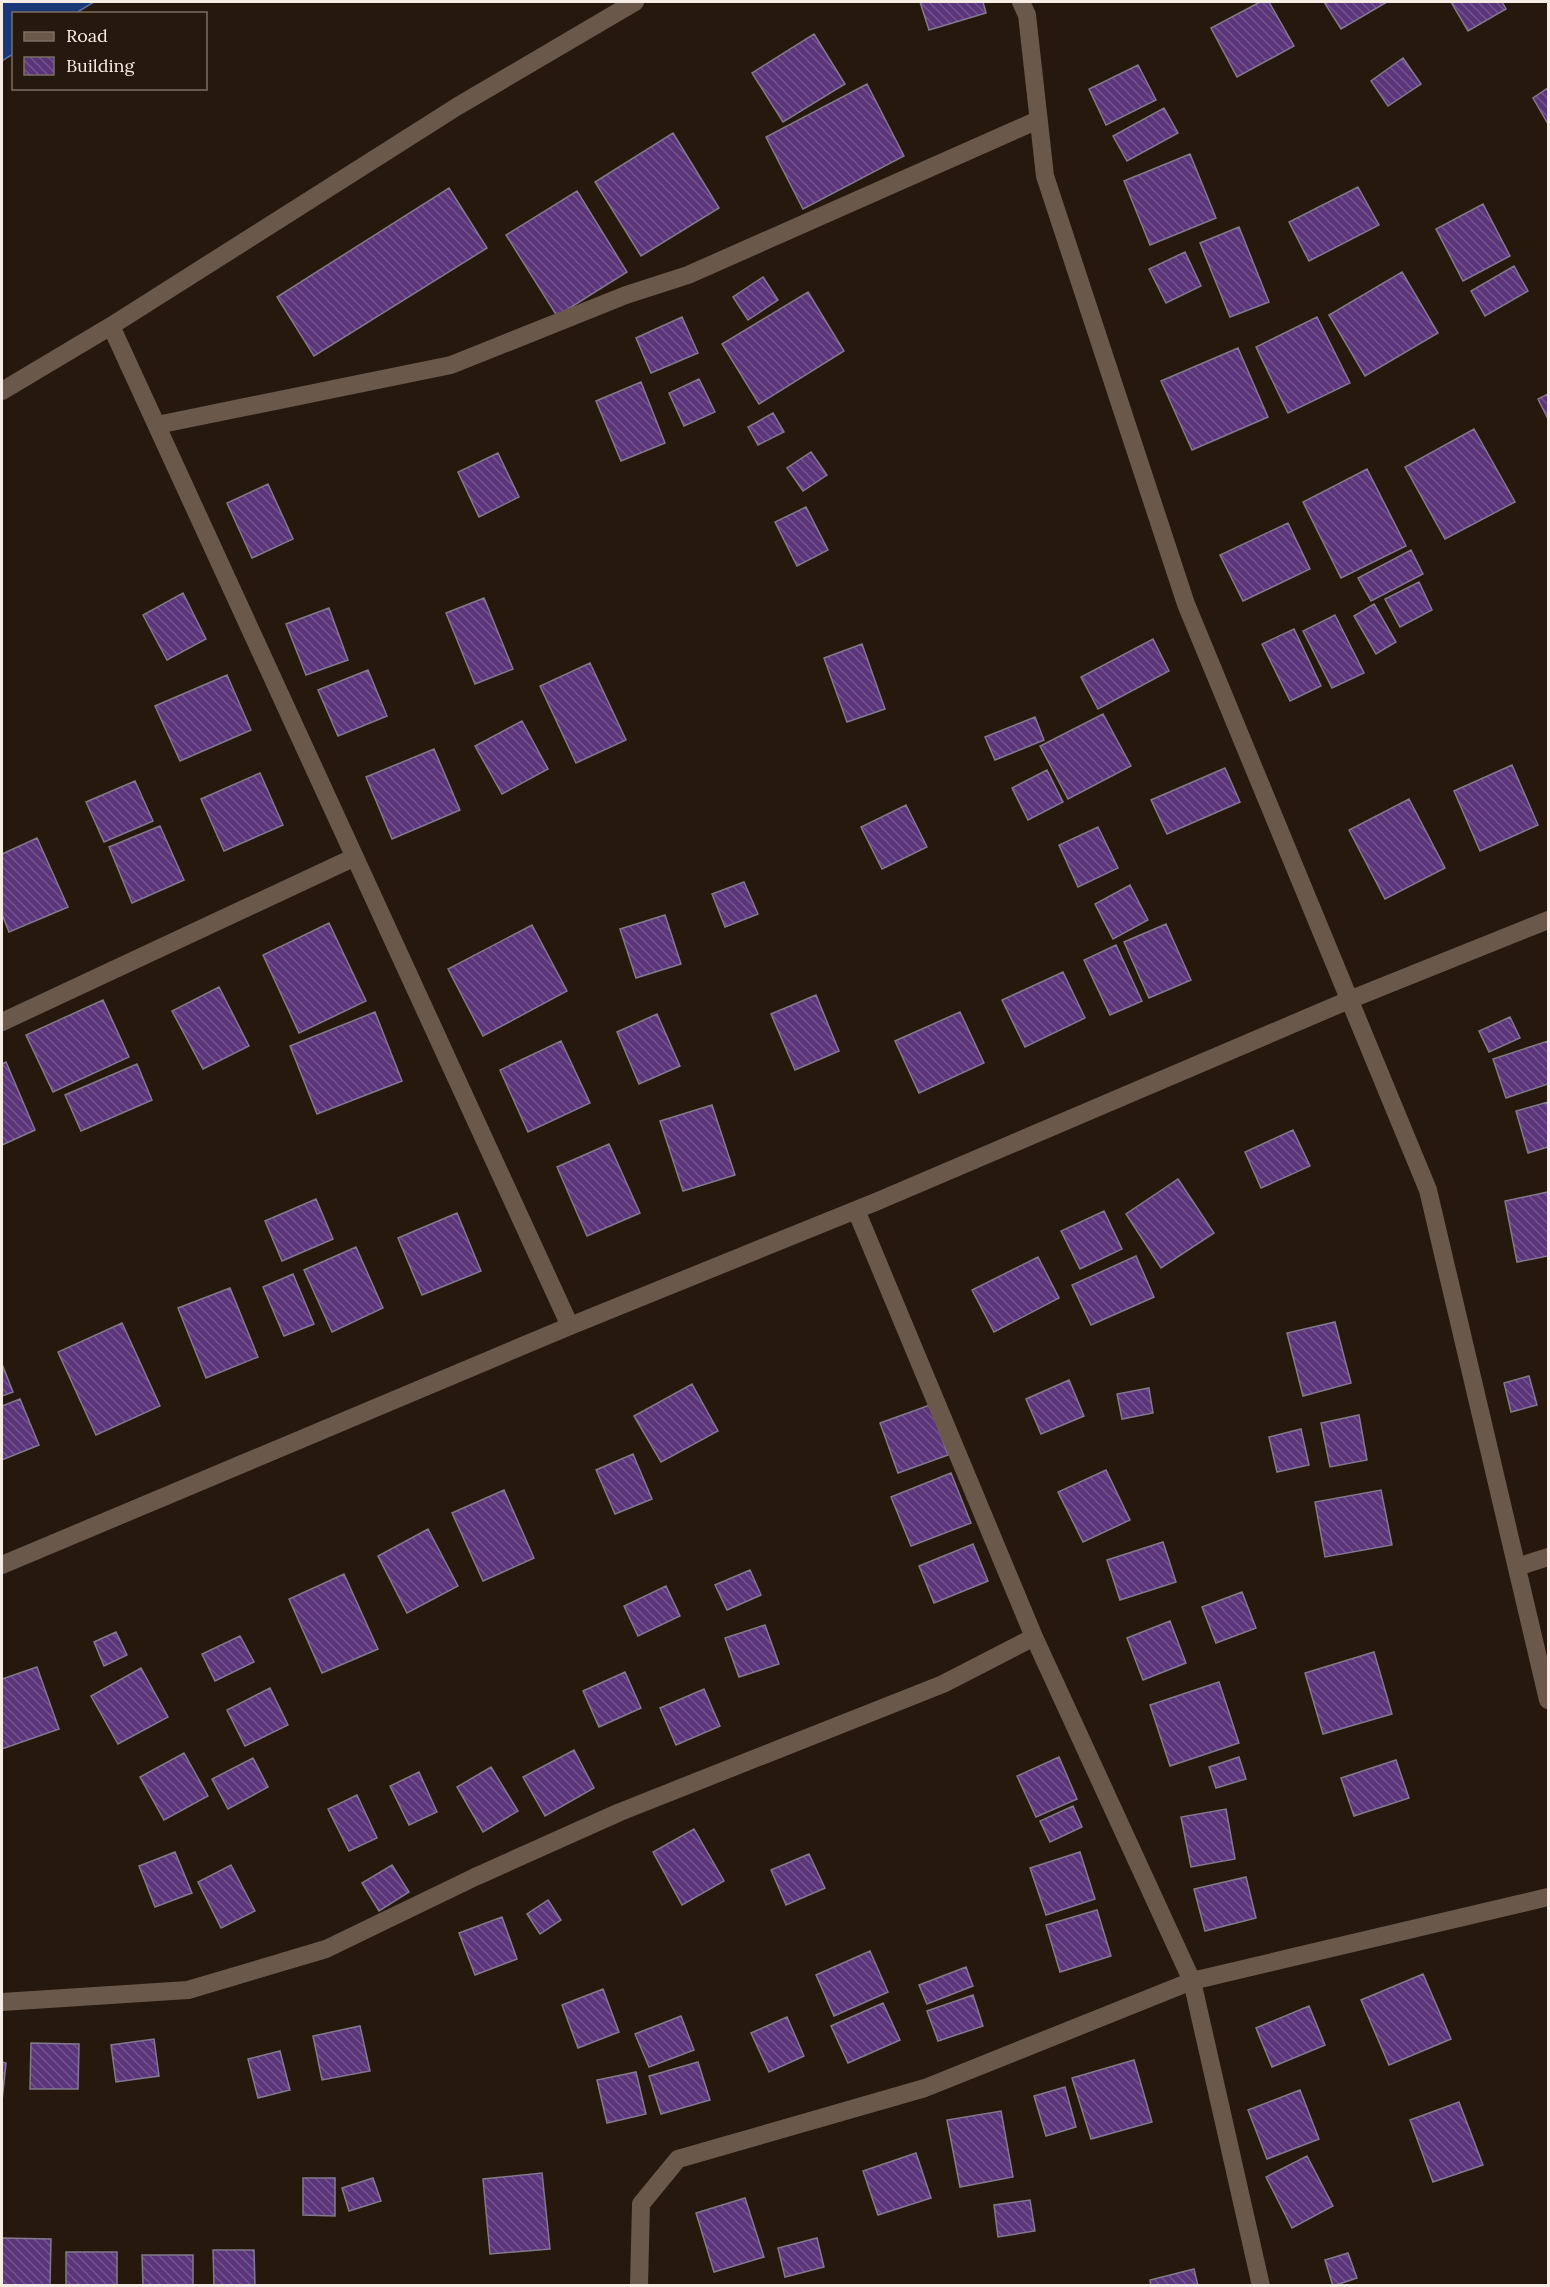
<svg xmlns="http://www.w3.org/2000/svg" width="1550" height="2287" viewBox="0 0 1550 2287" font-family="Lora,serif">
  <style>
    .water { fill: #1a3878; stroke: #5d6e99; stroke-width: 1.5 }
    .building { fill: url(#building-back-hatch); stroke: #83798d; stroke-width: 1.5 }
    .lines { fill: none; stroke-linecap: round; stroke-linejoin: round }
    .street { stroke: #6a584a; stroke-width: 18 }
  </style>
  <defs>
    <pattern id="building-back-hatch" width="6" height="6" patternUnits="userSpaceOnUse" patternTransform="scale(1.5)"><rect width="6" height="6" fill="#5b357a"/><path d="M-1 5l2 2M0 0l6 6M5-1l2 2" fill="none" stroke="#73538d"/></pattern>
  </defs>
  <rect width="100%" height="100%" fill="#27180d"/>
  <path class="water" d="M2 2H94L76 13 14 14 13 54 2 61Z"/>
  <path class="building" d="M920 2H983L986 13 929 30Z
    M1260 2H1269L1294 46 1237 77 1211 28Z
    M1324 2H1387L1341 29Z
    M1451 2H1502L1506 9 1468 31Z
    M814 34 845 84 783 122 752 73Z
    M1403 58 1421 84 1388 106 1371 81Z
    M1138 65 1156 100 1106 125 1089 89Z
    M867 84 904 156 803 209 766 137Z
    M1548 88V124L1533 98Z
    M1164 108 1178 133 1127 161 1113 136Z
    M673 133 719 208 641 256 595 182Z
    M1190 154 1216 218 1150 245 1124 181Z
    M1358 187 1379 225 1309 261 1289 222Z
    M449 188 487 248 314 356 277 297Z
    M577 191 627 272 557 316 506 235Z
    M1483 204 1510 256 1463 281 1436 229Z
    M1239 227 1269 302 1230 317 1200 243Z
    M1185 252 1201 286 1166 303 1149 269Z
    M1514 266 1528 291 1485 316 1471 291Z
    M1402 272 1438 333 1365 376 1329 315Z
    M763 277 778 300 748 320 733 297Z
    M808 292 844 351 759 404 722 344Z
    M682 317 698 353 651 373 636 338Z
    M1317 317 1350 383 1288 413 1256 347Z
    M1238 348 1268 417 1192 450 1161 381Z
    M699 379 715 412 684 426 669 393Z
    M641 382 665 443 621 461 596 401Z
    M1548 394V419L1538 399Z
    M773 413 784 432 758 445 748 427Z
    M1474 429 1515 502 1445 539 1405 467Z
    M811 452 827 475 803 491 787 468Z
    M498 453 519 497 479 517 458 472Z
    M1367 469 1406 546 1341 578 1303 502Z
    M268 484 293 539 252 558 227 503Z
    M806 507 828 550 797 566 775 522Z
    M1288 523 1310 569 1243 601 1220 555Z
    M1411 550 1423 574 1371 601 1358 578Z
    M1419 582 1432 610 1400 627 1385 599Z
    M183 593 206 639 167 660 143 615Z
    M484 598 513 669 475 684 446 613Z
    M1374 604 1396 642 1376 654 1354 616Z
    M329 608 348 660 306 675 286 624Z
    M1335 615 1364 673 1332 688 1303 631Z
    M1294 629 1321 686 1290 701 1262 644Z
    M1153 639 1169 671 1098 709 1081 677Z
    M862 644 885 709 847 722 824 658Z
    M590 663 626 740 576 763 540 686Z
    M368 670 387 716 338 736 318 690Z
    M227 675 251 730 180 761 155 706Z
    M1103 714 1131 766 1068 799 1040 746Z
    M1035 717 1044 740 995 760 985 737Z
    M522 721 548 769 502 794 475 746Z
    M434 749 460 810 392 839 366 777Z
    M1512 765 1538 825 1480 851 1454 791Z
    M1225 768 1240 802 1167 834 1151 800Z
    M1047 770 1063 802 1028 820 1012 788Z
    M260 773 283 825 224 851 201 799Z
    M135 781 153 821 104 842 86 802Z
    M1409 799 1445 868 1385 899 1349 830Z
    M906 805 927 847 882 869 861 827Z
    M160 826 184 880 132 903 109 847Z
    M1098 827 1118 868 1078 887 1059 845Z
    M37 838 68 907 9 932 2 914V854Z
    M744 882 758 914 725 927 712 894Z
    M1130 885 1148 920 1113 939 1095 904Z
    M665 915 681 964 636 978 620 929Z
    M329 923 366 1001 299 1033 263 955Z
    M1166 924 1191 980 1149 998 1124 942Z
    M532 925 567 991 483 1036 448 969Z
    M1116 945 1142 1001 1110 1015 1084 960Z
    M1063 972 1085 1018 1025 1047 1002 1000Z
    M219 987 249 1046 203 1069 172 1011Z
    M816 995 839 1051 795 1070 771 1014Z
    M103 1000 129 1057 53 1092 26 1035Z
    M375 1012 402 1081 317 1114 290 1046Z
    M960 1012 984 1063 919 1093 895 1041Z
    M657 1014 680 1066 639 1084 617 1032Z
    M1510 1017 1520 1038 1489 1052 1479 1031Z
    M561 1041 590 1103 528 1132 500 1070Z
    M1548 1041V1084L1506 1098 1493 1059Z
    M6 1062 35 1130 2 1145V1064Z
    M137 1064 152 1100 81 1131 65 1095Z
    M1548 1102V1147L1528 1153 1516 1111Z
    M712 1105 735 1175 683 1191 660 1121Z
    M1293 1130 1310 1166 1261 1188 1245 1152Z
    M609 1144 640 1213 587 1236 557 1167Z
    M1178 1179 1214 1233 1161 1268 1126 1214Z
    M1548 1192V1256L1517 1262 1505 1201Z
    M316 1199 333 1239 282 1261 265 1221Z
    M1104 1211 1122 1249 1080 1269 1061 1231Z
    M457 1213 481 1271 422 1295 398 1238Z
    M356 1247 383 1308 332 1332 304 1270Z
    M1136 1256 1154 1297 1091 1325 1072 1285Z
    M1038 1257 1059 1298 994 1332 972 1290Z
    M293 1274 314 1324 284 1336 263 1287Z
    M230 1288 258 1357 206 1378 178 1308Z
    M1335 1322 1351 1383 1303 1396 1287 1333Z
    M122 1323 160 1406 96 1435 58 1352Z
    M2 1364 13 1392 2 1396Z
    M1529 1376 1537 1405 1511 1412 1504 1383Z
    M1069 1380 1084 1416 1041 1434 1026 1399Z
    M692 1384 718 1431 661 1462 634 1416Z
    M1149 1388 1153 1413 1122 1419 1117 1394Z
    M20 1399 39 1445 2 1460V1406Z
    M930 1405 948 1455 898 1473 880 1423Z
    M1359 1415 1367 1460 1330 1467 1321 1423Z
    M1301 1429 1309 1465 1277 1472 1269 1437Z
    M633 1454 652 1499 615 1514 596 1470Z
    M1106 1470 1130 1520 1083 1542 1058 1492Z
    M951 1473 971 1523 911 1546 891 1497Z
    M504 1490 534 1558 483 1581 452 1513Z
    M1381 1490 1392 1545 1325 1557 1315 1502Z
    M428 1529 458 1586 407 1613 378 1556Z
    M1163 1542 1176 1582 1120 1600 1107 1560Z
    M973 1544 988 1581 934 1603 919 1566Z
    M750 1570 761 1595 727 1610 715 1585Z
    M344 1574 378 1649 322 1673 289 1599Z
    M666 1586 680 1616 638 1636 624 1606Z
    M1242 1592 1256 1628 1216 1643 1202 1607Z
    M1170 1621 1186 1663 1143 1680 1127 1638Z
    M765 1625 779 1664 739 1677 725 1638Z
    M116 1632 127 1655 104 1666 94 1642Z
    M240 1636 254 1662 215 1681 202 1654Z
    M1374 1652 1392 1714 1323 1734 1305 1673Z
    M37 1667 59 1729 2 1749V1679Z
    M141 1668 168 1717 118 1744 91 1696Z
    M625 1672 641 1708 599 1727 583 1691Z
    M1219 1682 1239 1743 1170 1766 1150 1705Z
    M270 1688 288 1725 245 1746 227 1710Z
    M704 1689 720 1726 676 1745 660 1708Z
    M574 1750 594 1788 545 1816 523 1777Z
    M184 1753 208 1796 164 1820 140 1777Z
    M1059 1757 1077 1799 1036 1817 1017 1776Z
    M1239 1757 1246 1779 1216 1788 1209 1767Z
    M253 1758 268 1787 228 1809 212 1779Z
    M1396 1760 1409 1798 1354 1816 1341 1778Z
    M491 1767 518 1811 483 1832 457 1787Z
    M419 1772 437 1812 409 1825 390 1786Z
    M357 1795 377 1838 349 1851 328 1809Z
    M1073 1806 1082 1827 1050 1842 1040 1821Z
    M1226 1809 1235 1859 1191 1867 1181 1817Z
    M694 1829 724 1881 682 1905 653 1852Z
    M175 1852 192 1893 155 1907 139 1866Z
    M1080 1852 1095 1899 1046 1915 1030 1868Z
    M809 1854 825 1888 786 1905 771 1870Z
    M231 1865 255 1911 221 1928 198 1882Z
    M392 1865 409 1892 379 1911 362 1883Z
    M1246 1877 1256 1918 1205 1931 1194 1889Z
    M548 1900 561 1920 540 1934 527 1914Z
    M1097 1910 1111 1956 1060 1972 1046 1925Z
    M502 1917 517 1959 475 1975 459 1933Z
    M870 1951 888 1992 834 2016 816 1975Z
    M966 1967 973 1986 927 2004 919 1985Z
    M1423 1974 1451 2039 1389 2065 1361 2000Z
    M603 1989 619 2032 578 2048 562 2005Z
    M973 1995 983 2026 938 2041 927 2011Z
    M883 2003 900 2040 848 2063 831 2026Z
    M1309 2006 1325 2045 1272 2067 1256 2028Z
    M681 2016 694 2050 649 2067 635 2034Z
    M787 2017 804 2056 769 2072 751 2033Z
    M360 2026 370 2071 322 2080 313 2036Z
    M154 2039 159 2076 116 2082 111 2045Z
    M31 2043 79 2044 78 2089H30Z
    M280 2051 290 2090 258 2098 248 2059Z
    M1134 2060 1152 2122 1091 2139 1072 2078Z
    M2 2062 6 2063 2 2101Z
    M698 2062 710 2100 661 2114 649 2076Z
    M636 2072 646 2114 607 2123 597 2080Z
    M1065 2087 1076 2127 1046 2136 1034 2096Z
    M1300 2090 1319 2139 1267 2159 1248 2110Z
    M1459 2102 1483 2165 1433 2182 1410 2120Z
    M1001 2111 1013 2177 960 2187 947 2120Z
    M916 2153 931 2198 878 2215 863 2171Z
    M1307 2156 1333 2206 1292 2228 1266 2177Z
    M542 2173 550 2249 490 2254 483 2179Z
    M303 2178H335V2216L303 2215Z
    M373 2178 381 2201 349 2211 342 2188Z
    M745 2198 764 2257 714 2272 696 2213Z
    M1030 2200 1035 2231 998 2237 994 2205Z
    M2 2238 51 2239 50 2286H2Z
    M817 2238 824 2267 785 2277 778 2248Z
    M213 2250H254L255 2286H214Z
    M66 2252H117V2286H66Z
    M1348 2253 1357 2278 1333 2286 1325 2260Z
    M142 2255H193V2286H143Z
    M1194 2269 1198 2286H1151L1150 2280Z"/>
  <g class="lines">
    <path class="street" d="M1021 2 1027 15 1045 176 1186 604 1428 1190 1548 1700
      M2 391 111 326
      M157 425 451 365 626 295 688 275 1038 120
      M2 1022 355 857
      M856 1210 1034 1637 1192 1981 1261 2286
      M570 1326 111 326 458 106 635 2
      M2 1565 570 1326 878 1201 1349 1000 1548 920
      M1517 1567 1548 1557
      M2 2002 188 1990 326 1949 475 1877 620 1812 943 1684 1034 1637
      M639 2286 641 2204 678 2159 925 2088 1192 1981 1548 1897"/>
  </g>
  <rect width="1550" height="2287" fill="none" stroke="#f8ede5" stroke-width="6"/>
  <rect x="12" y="12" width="195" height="78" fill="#27180d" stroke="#7b6d63" stroke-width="1.5"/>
  <rect x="24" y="32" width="30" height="9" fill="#6a584a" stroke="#7b6d63" stroke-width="1.5"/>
  <text x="66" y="42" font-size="18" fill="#f8ede5">Road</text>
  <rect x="24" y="57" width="30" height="18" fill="url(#building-back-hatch)" stroke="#7b6d63" stroke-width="1.5"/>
  <text x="66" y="72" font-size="18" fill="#f8ede5">Building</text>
</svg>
